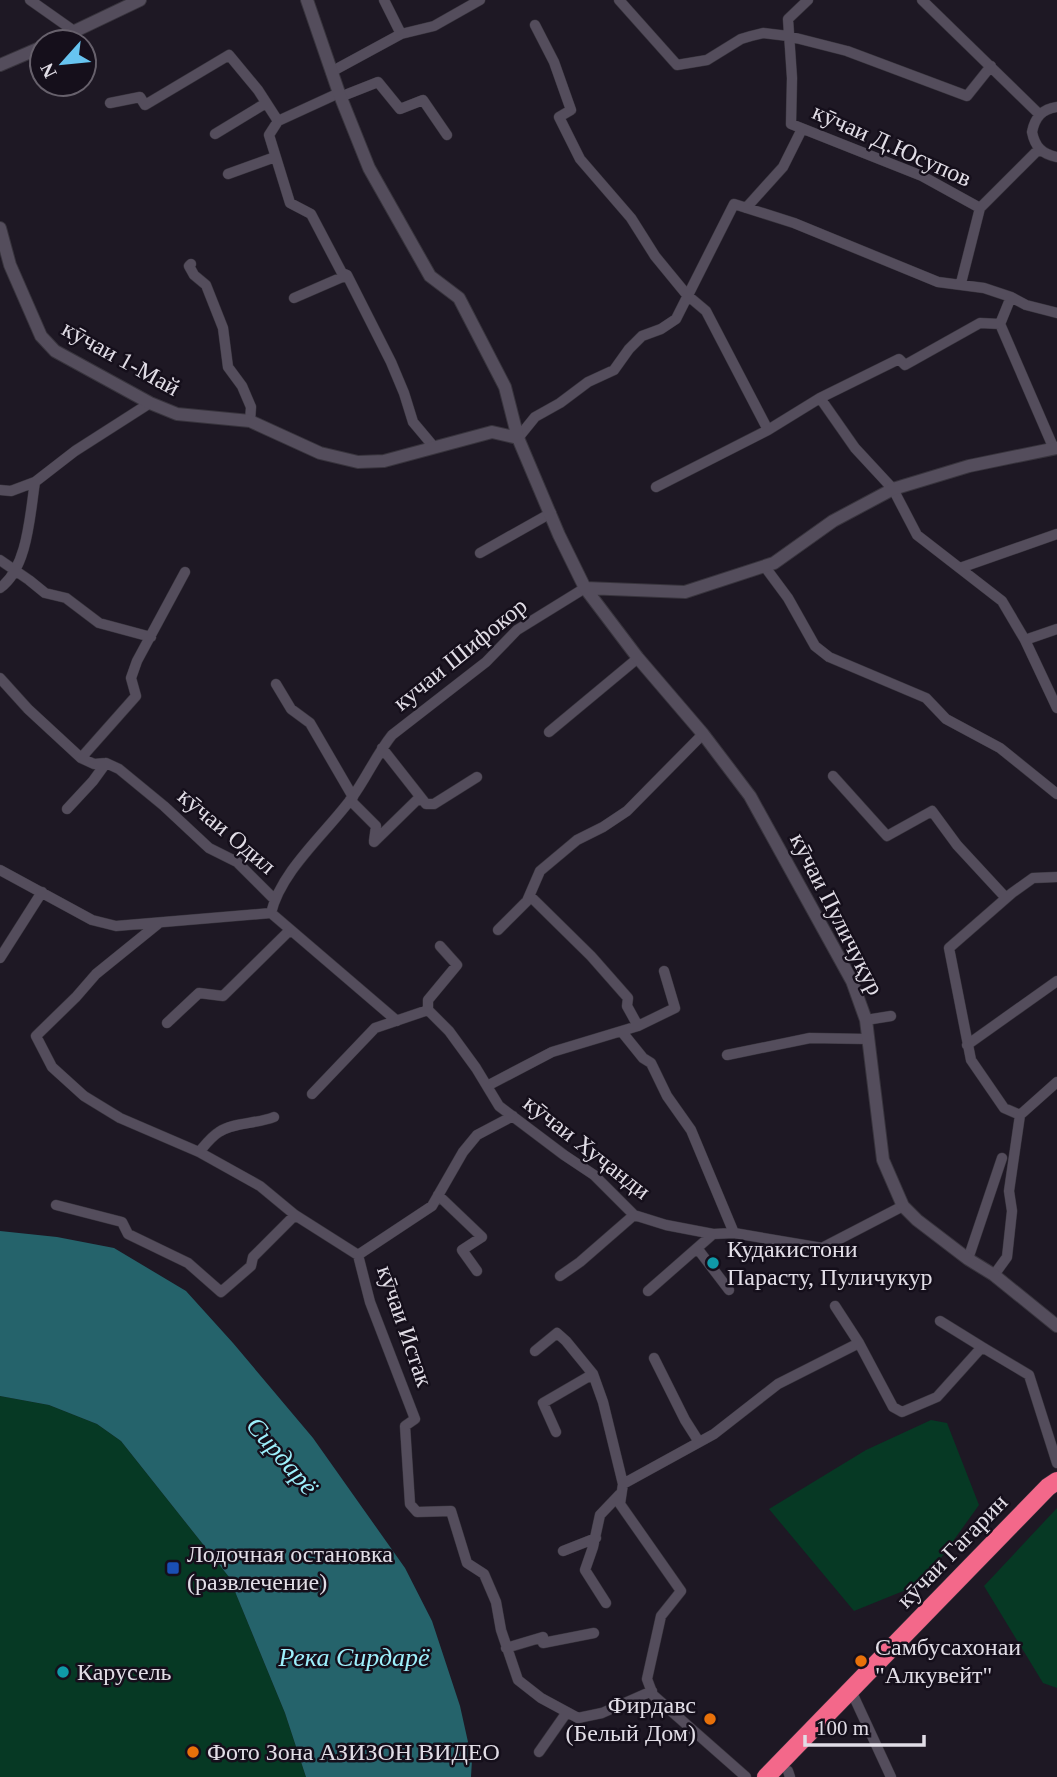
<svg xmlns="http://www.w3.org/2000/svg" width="1057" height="1777" viewBox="0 0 1057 1777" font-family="'Times New Roman',serif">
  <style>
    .green { fill: #063924 }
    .water { fill: #25636b }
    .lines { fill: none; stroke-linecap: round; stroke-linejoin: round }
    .street-casing { stroke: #38343d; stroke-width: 11 }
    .secondary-casing { stroke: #38343d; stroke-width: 14 }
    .highway-casing { stroke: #38343d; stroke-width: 19 }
    .street { stroke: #544d5c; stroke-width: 10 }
    .secondary { stroke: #544d5c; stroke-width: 12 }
    .highway { stroke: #f3688a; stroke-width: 18 }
    .culture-dot { fill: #0f9aa8; stroke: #150f1b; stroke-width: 2.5 }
    .transit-dot { fill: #1a4fb4; stroke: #150f1b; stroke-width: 2.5 }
    .food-dot { fill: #e8710a; stroke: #150f1b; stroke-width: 2.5 }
    .labels { text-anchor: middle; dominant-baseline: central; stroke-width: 5; stroke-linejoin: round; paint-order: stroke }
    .street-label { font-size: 24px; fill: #e1dde6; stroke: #150f1b }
    .poi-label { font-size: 24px; fill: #e1dde6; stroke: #150f1b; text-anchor: start }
    .water-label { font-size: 26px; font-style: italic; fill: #9ef0fc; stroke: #150f1b }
  </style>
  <rect width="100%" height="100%" fill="#1e1824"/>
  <path class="green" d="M0 1396 49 1405 97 1424 121 1441 229 1577 285 1713 306 1777H0Z
    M931 1420 947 1423 979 1505 923 1583 854 1611 769 1509 866 1450Z
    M1057 1508V1688L1043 1683 984 1586Z"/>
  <path class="water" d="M0 1231 57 1237 114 1248 186 1291 233 1343 313 1438 405 1568 432 1621 460 1706 472 1760 471 1777H306L285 1713 229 1577 121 1441 97 1424 49 1405 0 1396Z"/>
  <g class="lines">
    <g class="street-casing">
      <path id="street" d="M30 0 74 31
        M384 0 401 34
        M619 0 677 65 707 60 741 39 751 36 763 33 788 36 847 51 967 96 991 66
        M808 0 788 19 792 78 791 124 922 176 980 208
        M922 0 1039 114
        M535 25 554 62 571 110 559 117 580 159 631 218 655 256 687 295 706 311 768 430
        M331 72 401 34 434 26 480 0
        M340 97 378 82 400 109 423 100 447 135
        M110 103 140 97 145 105 229 55 258 90 278 121 269 135 290 203 311 214 342 273 347 275 391 362 404 393 413 422 434 447
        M1057 107C1042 109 1035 117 1032 132 1035 147 1042 154 1057 157
        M278 121 339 93
        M215 134 266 103
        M228 174 275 157
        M746 208 783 167 802 129
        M191 264 189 266 194 275 206 285 223 328 228 367 242 386 251 407 250 421
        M961 283 980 208 1039 149
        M294 298 347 275
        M1000 324 1011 297
        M820 398 855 448 893 489 917 535 1002 601 1025 640 1057 708
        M518 438 535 417 560 403 588 382 614 370 629 349 642 336 661 329 676 319 734 204 794 223 938 282 984 288 1011 297 1026 305 1057 313
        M656 487 768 430 820 398 899 359 905 365 980 323 1000 324 1054 449
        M0 490 11 491 35 482
        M480 553 551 513
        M0 560 29 580 45 593 66 598 99 623 151 637
        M765 567 788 598 815 646 829 657 926 698 946 719 1000 748 1057 794
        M960 568 1057 534
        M0 588C28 568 30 513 35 482L75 451 150 403
        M1025 640 1057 629
        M0 678 28 709 81 758 94 764 106 763 119 769 164 806 209 848 237 862 274 899
        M276 684 291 709 310 723 353 797
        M549 732 638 658
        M382 748 426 804H434L477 777
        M81 758 136 696 131 678 137 661 185 572
        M833 776 887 836 932 811 957 845 1006 898
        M350 800 376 826 374 841
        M67 809 93 781 106 763
        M374 842 420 797
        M0 870 92 920 116 926 271 913C281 871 325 834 351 799 366 779 376 755 392 735L486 662 517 630 585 588
        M530 896 591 956 628 998 627 1006 638 1026
        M271 913 397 1021
        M159 923 96 974 76 997 36 1036 52 1067 84 1096 120 1118 199 1152 260 1186 295 1215 358 1255 370 1302 415 1419 405 1426 410 1504 417 1512 451 1511 467 1563 484 1574 496 1602 501 1630 518 1680 541 1698 578 1718 602 1713 652 1691
        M498 930 527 901 540 871 577 840 603 827 627 811 703 734
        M0 958 42 892
        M428 1010V1000L457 965 440 946
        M866 1020 891 1016
        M167 1023 199 993 223 996 290 930
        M622 1032 643 1058 651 1063 667 1096 691 1130 734 1233
        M967 1045 1057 981
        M727 1055 810 1038 868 1039
        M487 1086 552 1052 638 1026 675 1008 664 971
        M312 1094 375 1028 428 1010 449 1031 476 1068 499 1106 564 1155 594 1175 634 1215 666 1225 713 1234 734 1233 822 1248 903 1206
        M1020 1115 1004 1108 971 1060 949 948 1012 893 1033 878 1057 877
        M199 1152C205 1145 212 1136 219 1132 234 1122 257 1124 274 1117
        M438 1195 482 1237 462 1250 477 1271
        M56 1205 122 1222 128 1234 188 1263 221 1292 251 1266 253 1257 295 1215
        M697 1248 729 1290
        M358 1255 432 1206 463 1152 477 1135 513 1116
        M968 1259 1002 1158
        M994 1275 1007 1257 1012 1211 1009 1191 1020 1115 1057 1082
        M560 1276 580 1262 634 1215
        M648 1291 713 1234
        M835 1306 859 1343 893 1407 902 1412 937 1397 982 1347 1029 1375 1057 1463
        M940 1321 982 1347
        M535 1351 557 1333 566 1341 593 1374 603 1402 623 1484 620 1504 681 1591 661 1616 647 1679 653 1695 746 1777
        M654 1358 685 1420 699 1442
        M556 1432 543 1403 593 1374
        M623 1484 714 1434 778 1384 859 1343
        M563 1551 596 1538
        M606 1603 585 1570 593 1547 600 1515 620 1494
        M506 1648 543 1637V1643L594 1633
        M854 1697 891 1777
        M539 1752 567 1712
        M788 1771 790 1777"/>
    </g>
    <g class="secondary-casing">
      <path id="secondary" d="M307 0 339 93 369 168 430 276 459 298 505 387 518 438 559 535 585 588 638 658 703 734 750 796 852 981 866 1020 883 1160 903 1206 917 1220 968 1259 994 1275 1057 1326
        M52 42 140 0
        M0 65 42 47
        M0 228 10 265 41 336 55 351 150 403 177 414 250 421 320 453 358 462 384 461 492 432 518 438
        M585 588 685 592 774 563 833 521 893 489 969 466 1057 448"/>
    </g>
    <g class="highway-casing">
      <path id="highway" d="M766 1777 1048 1487 1057 1481"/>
    </g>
    <use href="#street" class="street"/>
    <use href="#secondary" class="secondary"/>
    <use href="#highway" class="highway"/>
  </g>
  <g class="culture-dot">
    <circle cx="713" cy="1263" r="7"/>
    <circle cx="63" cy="1672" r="7"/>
  </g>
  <rect class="transit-dot" x="166" y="1561" width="14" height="14" rx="3.5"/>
  <g class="food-dot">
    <circle cx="861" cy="1661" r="7"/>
    <circle cx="710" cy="1719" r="7"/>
    <circle cx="193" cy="1752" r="7"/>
  </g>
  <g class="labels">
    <g class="street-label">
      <text transform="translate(892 145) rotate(24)">кӯчаи Д.Юсупов</text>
      <text transform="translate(121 358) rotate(29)">кӯчаи 1-Май</text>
      <text transform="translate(460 654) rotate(-39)">кучаи Шифокор</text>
      <text transform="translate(227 831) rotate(40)">кӯчаи Одил</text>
      <text transform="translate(837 914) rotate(63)">кӯчаи Пуличуқур</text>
      <text transform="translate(587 1147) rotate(38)">кӯчаи Хуҷанди</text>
      <text transform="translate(405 1326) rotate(71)">кӯчаи Истак</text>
      <text transform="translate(952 1551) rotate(-46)">кӯчаи Гагарин</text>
    </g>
    <g class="poi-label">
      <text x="727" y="1249">Кудакистони<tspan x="727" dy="28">Парасту, Пуличукур</tspan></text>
      <text x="187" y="1554">Лодочная остановка<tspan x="187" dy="28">(развлечение)</tspan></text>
      <text x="875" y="1647">Самбусахонаи<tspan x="875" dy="28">"Алкувейт"</tspan></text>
      <text x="77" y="1672">Карусель</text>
      <text x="696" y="1705" text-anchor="end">Фирдавс<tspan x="696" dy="28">(Белый Дом)</tspan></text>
      <text x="207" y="1752">Фото Зона АЗИЗОН ВИДЕО</text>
    </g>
    <g class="water-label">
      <text transform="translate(282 1456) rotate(49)">Сирдарё</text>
      <text x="354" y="1657">Река Сирдарё</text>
    </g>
  </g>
  <g transform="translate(63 63) rotate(243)"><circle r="33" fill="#150f1b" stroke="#67616c" stroke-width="2"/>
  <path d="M0-5L12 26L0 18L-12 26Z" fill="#67c4f0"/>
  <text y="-10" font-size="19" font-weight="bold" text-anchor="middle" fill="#e1dde6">N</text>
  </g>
  <path d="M805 1735v10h119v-10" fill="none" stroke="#e1dde6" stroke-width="3.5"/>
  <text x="816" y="1735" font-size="21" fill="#e1dde6" stroke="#150f1b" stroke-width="5" paint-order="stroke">100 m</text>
</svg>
